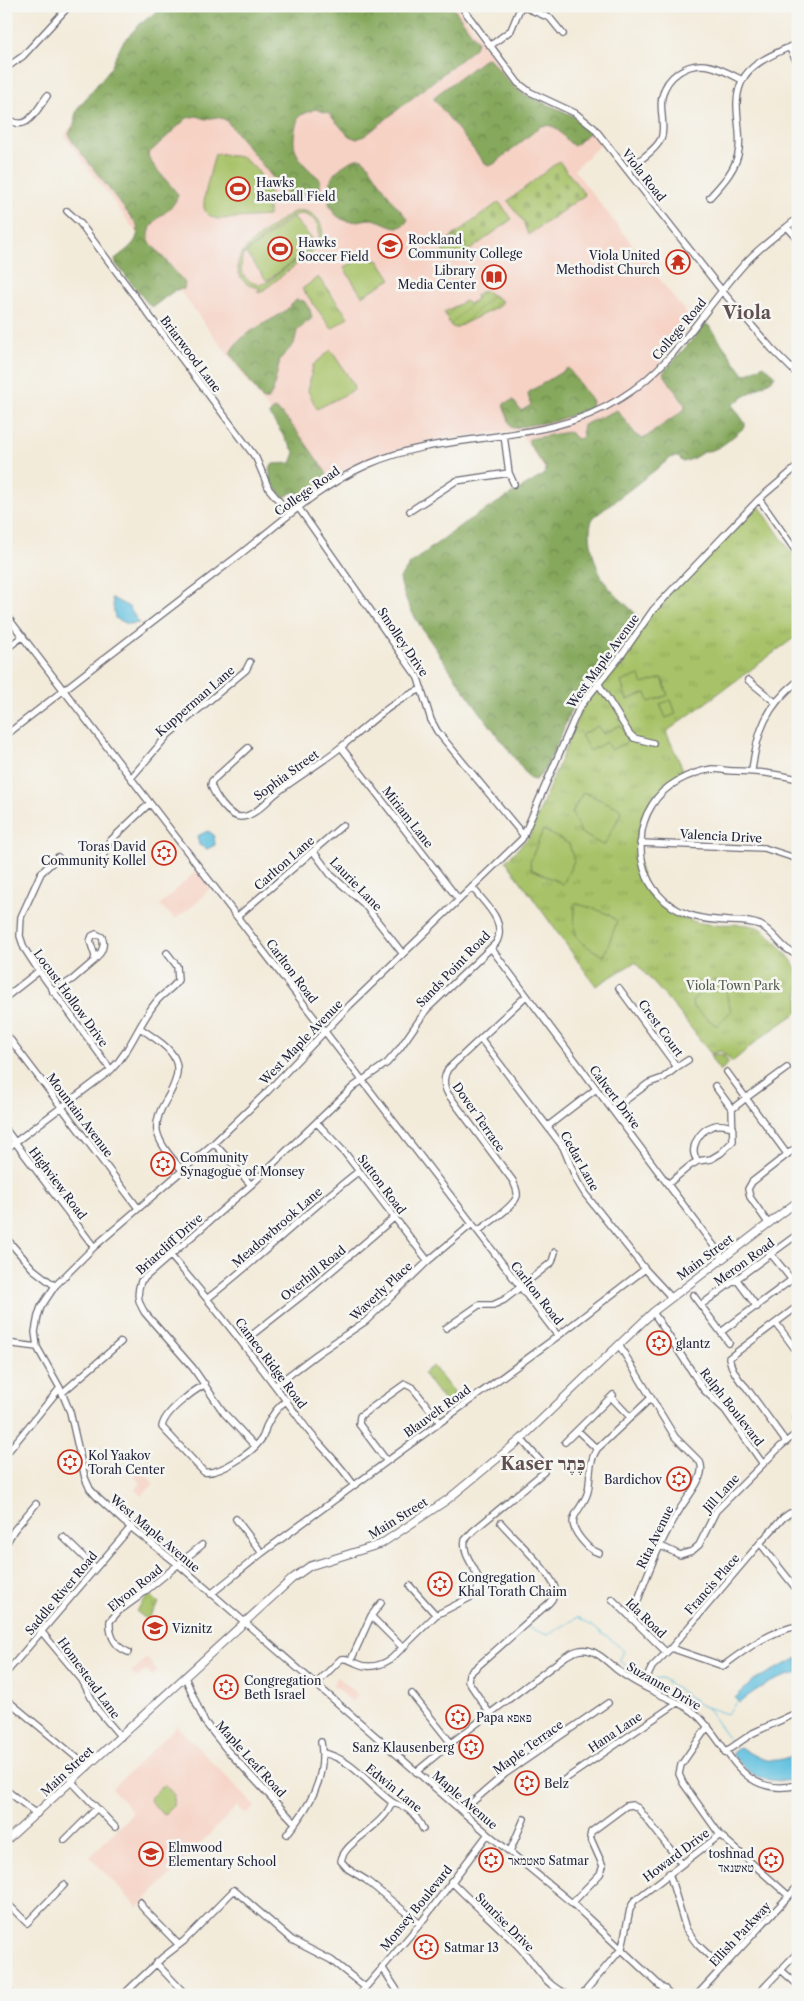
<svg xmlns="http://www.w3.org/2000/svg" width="804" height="2001" viewBox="0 0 804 2001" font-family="'Libre Caslon Text','Frank Ruhl Libre',serif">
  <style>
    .built { fill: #f6d2c4 }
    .forest { fill: url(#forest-crowns); stroke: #54654c }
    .cemetery { fill: url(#cemetery-stones); stroke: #647252 }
    .park { fill: url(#park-tufts); stroke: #647252 }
    .garden { fill: url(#garden-furrows); stroke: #647252 }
    .pitch { fill: #a7c268; stroke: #647252; fill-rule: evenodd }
    .water { fill: #61c0df; stroke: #42718d }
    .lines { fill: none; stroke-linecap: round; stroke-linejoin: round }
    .stream { stroke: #61c0df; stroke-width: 1 }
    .minor-casing { stroke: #6b6873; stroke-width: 8 }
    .major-casing { stroke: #6b6873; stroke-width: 9 }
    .minor { stroke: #fff; stroke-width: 5.5 }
    .major { stroke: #fff; stroke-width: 7 }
    .labels { text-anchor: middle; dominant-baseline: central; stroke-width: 5; stroke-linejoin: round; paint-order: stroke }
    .street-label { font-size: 12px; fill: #22223b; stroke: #f6f6f2 }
    .poi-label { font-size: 12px; fill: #22223b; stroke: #f6f6f2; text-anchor: start }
    .park-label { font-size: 12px; fill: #515a4b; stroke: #f6f6f2 }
    .district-label { font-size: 18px; font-weight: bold; fill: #615051; stroke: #f6f6f2 }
  </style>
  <defs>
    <pattern id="forest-crowns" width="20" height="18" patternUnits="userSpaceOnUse" patternTransform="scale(1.25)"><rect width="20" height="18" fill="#85a85c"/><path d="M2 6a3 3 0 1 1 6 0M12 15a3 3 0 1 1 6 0" fill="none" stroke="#6c884d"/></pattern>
    <pattern id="cemetery-stones" width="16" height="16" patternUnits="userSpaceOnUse" patternTransform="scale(1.25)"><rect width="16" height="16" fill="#a7c268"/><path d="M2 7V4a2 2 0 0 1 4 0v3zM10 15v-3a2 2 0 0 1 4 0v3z" fill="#8fa65b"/></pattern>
    <pattern id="park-tufts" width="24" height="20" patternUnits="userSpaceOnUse" patternTransform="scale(1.25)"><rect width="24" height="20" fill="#a7c268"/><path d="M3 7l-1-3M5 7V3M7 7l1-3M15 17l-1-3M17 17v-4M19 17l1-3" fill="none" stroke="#8fa65b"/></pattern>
    <pattern id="garden-furrows" width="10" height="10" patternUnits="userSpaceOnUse" patternTransform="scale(1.25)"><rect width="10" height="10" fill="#a7c268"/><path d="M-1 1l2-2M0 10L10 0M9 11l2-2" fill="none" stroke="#8fa65b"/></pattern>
  </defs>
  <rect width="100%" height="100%" fill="#f6f6f2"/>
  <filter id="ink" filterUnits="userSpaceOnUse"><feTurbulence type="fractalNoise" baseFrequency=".02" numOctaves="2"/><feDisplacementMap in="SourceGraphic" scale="10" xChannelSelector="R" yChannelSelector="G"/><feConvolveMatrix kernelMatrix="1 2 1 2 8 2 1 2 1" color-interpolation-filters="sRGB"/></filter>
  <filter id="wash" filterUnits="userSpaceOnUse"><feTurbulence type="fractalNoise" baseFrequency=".0096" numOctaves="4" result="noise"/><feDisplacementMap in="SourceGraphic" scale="20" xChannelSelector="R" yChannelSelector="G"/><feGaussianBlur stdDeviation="1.12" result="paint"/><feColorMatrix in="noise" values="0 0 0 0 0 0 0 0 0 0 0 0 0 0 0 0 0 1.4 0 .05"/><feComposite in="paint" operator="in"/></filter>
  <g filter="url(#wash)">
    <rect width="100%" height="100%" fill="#f3ebda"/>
    <path class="built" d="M159 6H456L516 86 529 95 573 116 586 125 602 143 574 170 693 322 659 363 708 433 580 522 518 430 433 440 402 448 359 464 324 483 64 136Z
      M197 870 210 888 197 903 175 919 160 905Z
      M136 1464 154 1484 141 1496 135 1489 141 1484 129 1471Z
      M147 1658 158 1672 152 1676 147 1670 137 1678 131 1672Z
      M338 1677 358 1695 352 1702 332 1685Z
      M177 1726 255 1806 246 1814 237 1806 138 1908 90 1857 133 1812 112 1789Z"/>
    <path class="forest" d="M165 6H452L477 41 475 48 366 135 357 139 349 136 328 113 315 109 299 116C288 148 295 158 320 179V190L314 197 294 192 286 194 226 120 217 117 205 119 197 116 187 118 148 154C149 164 171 184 178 195 172 216 147 215 149 241L185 283 184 289 175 290 154 306H150L116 264 115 259C127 249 141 242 137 225L72 141 69 133 74 125 75 116 78 108 110 69 123 42 140 24Z
      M486 58 490 59C501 72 511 87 526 95 541 103 586 116 590 132L574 146C562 139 559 122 541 126L494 164 489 166 485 164 434 99 435 96Z
      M356 159H362L368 164 393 202 408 219C400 237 383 219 371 219 361 219 354 224 344 220 326 213 324 189 334 174 340 167 348 162 356 159Z
      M296 300 304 301 310 310 312 318 297 331 294 344 280 359 273 391 268 400H263L230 353C240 333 264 325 282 313 287 310 292 304 296 300Z
      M706 324 709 326 742 372 746 374 764 365 775 375 773 379 734 403 733 406 745 423V427C734 435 719 452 705 451L692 459 683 462 678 457H672L594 517C584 529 595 568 604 581 612 593 626 604 637 615V619C616 646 588 675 573 706 565 722 549 773 535 780L530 779C499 737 467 696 438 652 423 630 404 605 400 578L410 564 464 523 545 474 546 469 529 444V439L567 432 571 433 575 438 580 439 583 436 582 430 583 425 617 410 637 436 643 439 684 410 685 405 663 373Z
      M568 368 592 401 591 408 555 421 513 428 511 427 503 404 513 400 521 411 531 405 528 395 529 392Z
      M274 409C288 414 315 458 326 472V479L304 494 293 492 283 498 271 481 269 468 273 464 291 463 295 453 269 414Z"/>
    <path class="cemetery" d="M559 161 585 195 528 235 523 221 508 201Z
      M499 202 512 219 455 261C446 259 443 256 442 247L446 241Z"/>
    <path class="park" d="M318 277 348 317 332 329 302 289Z
      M757 503 798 562V635L666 732 685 774C631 799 618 873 669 910 678 916 689 921 700 923 717 927 749 920 763 930 772 937 794 960 797 971 801 979 798 1002 798 1012L763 1036 732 1062 721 1051 711 1054 678 1011 635 962 596 986 506 861 529 837 582 708 653 610Z
      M722 1054 729 1063 720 1071 712 1060 711 1055Z
      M433 1366 463 1405 452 1412 423 1373Z
      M150 1594 159 1603 147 1620 136 1611Z"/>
    <path class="garden" d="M484 290 502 301 498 307 455 328 451 326 444 312 465 301 469 304 475 300 476 295Z"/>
    <path class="pitch" d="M215 154 242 157 257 170 270 191 268 216 219 219C212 218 205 214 204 207 203 197 212 166 215 154Z
      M296 211C318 208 331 232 316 249L260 293 257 291 261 288C252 287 245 285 241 277 225 253 272 228 288 215ZM300 214C316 215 324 230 316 244L293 217 246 253 267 281 315 245 268 282C256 287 245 282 241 269L242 258 246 252 290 217Z
      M362 257 379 261 391 279 362 296 344 268Z
      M331 350 353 384 354 390 317 409 308 391 313 365Z
      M639 675 643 684 662 678 668 695 649 702 646 693 627 700 621 682Z
      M671 700 676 714 666 718 660 704Z
      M620 725 629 741 611 750 606 742 590 751 581 735 598 726 603 734Z
      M583 792 619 808 621 813 604 846 581 833 572 813Z
      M543 830 569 844 574 861 563 884 531 869 530 862Z
      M575 903C588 908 608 910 617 922L604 956C572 939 574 939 575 903Z
      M714 979 726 992 731 1011 717 1026 693 1007 692 1001Z
      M164 1784 174 1795 173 1806 163 1815 150 1801 151 1797Z"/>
    <path class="water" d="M112 598 129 607 139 623 128 624 115 618Z
      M208 831 214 835 215 845 207 849 199 845 197 836Z
      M798 1658V1673C775 1678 757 1688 739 1703L735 1698 754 1680Z
      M740 1747C763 1762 772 1765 798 1753V1780C767 1783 750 1779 732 1753Z"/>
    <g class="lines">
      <path class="stream" d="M527 1627 548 1635 578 1617 607 1636 624 1651 619 1661 644 1677
        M648 1679 662 1678 700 1705 727 1714 738 1701
        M707 1708 732 1744"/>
    </g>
  </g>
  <g filter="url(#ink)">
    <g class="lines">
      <g class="minor-casing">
        <path id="minor" d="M461 6 518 83 530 92 575 113 594 128 723 292 772 349 798 375
          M522 6 550 18 563 34
          M490 46 511 30 521 6
          M789 47 798 64
          M6 68 23 56 69 6
          M6 116C25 136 36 111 47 96
          M627 170C638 161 655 151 661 139 666 126 659 110 662 97 664 87 670 78 679 72 701 57 721 69 742 80
          M710 197C723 183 737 168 739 149 742 126 731 104 742 81 751 61 780 52 798 43
          M67 211 80 223 256 458 269 489 290 514
          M787 227 798 239
          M504 435 509 473 514 484
          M759 499 798 554
          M298 507 418 678 431 720 437 731 524 836
          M410 511 456 481 509 473
          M6 615 558 1336
          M6 649 23 636
          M748 680 775 702
          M598 683 629 733 634 738 653 743
          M6 735C83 675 160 615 238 556 280 523 319 486 369 464 452 428 543 448 621 398 678 363 705 305 749 259 764 244 782 231 798 218
          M341 747 459 900
          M248 748 212 781 211 785C215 796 228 817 241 817 255 817 268 799 279 791 299 776 321 763 341 747 367 726 391 701 422 689
          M752 770C757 732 766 706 798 681
          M131 778 168 735 246 670 250 662
          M798 779C776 774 756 771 734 771 727 771 719 769 712 769 688 773 664 785 652 805 645 816 641 828 641 841 640 860 645 880 658 894 677 916 702 920 730 921 740 921 750 921 760 925 775 932 781 950 798 955
          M640 843 764 848 798 859
          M313 851 331 875 364 904 403 954
          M58 857 41 873 21 917 20 936 24 948 39 971 111 1070
          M101 861 109 842 150 803
          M238 916 343 825
          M491 948 723 1258
          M53 992 73 979 94 961 95 956 90 941 92 936 96 934 102 937C106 946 101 954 94 961
          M6 997 39 971
          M140 1028C174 1051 190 1061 165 1102 160 1110 156 1121 157 1131 160 1146 173 1159 182 1170
          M6 1034 138 1208
          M481 1039 563 1147 577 1181 585 1194 645 1269
          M677 1067 688 1060
          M727 1072 746 1098 787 1068
          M732 1109 746 1098 787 1154
          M612 1110 649 1083 663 1078 677 1067 619 988
          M317 1123 345 1153 428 1261
          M548 1126 596 1089
          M6 1130 94 1247
          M214 1143 251 1185
          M6 1149 111 1070C131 1050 139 1023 156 1002 163 993 173 989 178 980L177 966 167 953
          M698 1161C687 1149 700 1130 713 1126 720 1123 727 1126 733 1127
          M668 1184 691 1165 698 1161 711 1159 721 1153 733 1141 732 1109 715 1086
          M768 1223 750 1197 748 1189 752 1182 798 1146
          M478 1231C487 1224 514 1207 517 1196 518 1191 515 1186 513 1181L448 1094C443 1085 443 1078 448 1069L526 996
          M6 1238 33 1269 55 1286
          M771 1254 792 1280
          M170 1255C219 1311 263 1369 307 1429 322 1448 340 1464 353 1484
          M737 1280 757 1307
          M693 1295 729 1343
          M208 1298C260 1258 307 1211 359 1171
          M701 1305 798 1234
          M653 1312 704 1390 725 1410 763 1464
          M776 1323 798 1353
          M446 1328 479 1305H493L504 1300 552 1262 555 1252
          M721 1332 798 1275
          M243 1342 314 1286 395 1217
          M6 1343 37 1347
          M619 1345 675 1437 700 1462C707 1476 687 1497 680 1509 659 1542 644 1581 632 1618
          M205 1384C192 1392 164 1412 162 1427L204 1472C219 1475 254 1452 262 1438 264 1435 265 1431 266 1427 271 1416 277 1407 287 1400
          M276 1385 317 1354 366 1321 428 1261 472 1224
          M62 1393 121 1342
          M611 1397 630 1417
          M798 1416 796 1417 798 1428
          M578 1431 597 1449
          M565 1442 613 1395
          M786 1442 746 1387C738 1380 731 1368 729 1358L798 1306
          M255 1446 224 1413 193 1368 145 1313C138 1302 136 1294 141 1281L251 1185 353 1087 387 1063 400 1048 427 1009 496 943C508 922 484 903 472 887
          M6 1454 60 1388
          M386 1460 359 1424 360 1416 405 1384 413 1388 439 1421
          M236 1519 262 1553
          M63 1537 95 1568
          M760 1543 798 1591
          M6 1544 14 1530 36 1504
          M661 1546 680 1555 692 1551 699 1545 716 1511 781 1446 798 1432
          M599 1553C590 1550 587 1546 581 1539 562 1516 583 1512 588 1491 591 1476 588 1463 597 1449L651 1398
          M410 1586 436 1615
          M211 1594 262 1553 558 1336 645 1269 671 1297
          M612 1599 666 1652
          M371 1616 403 1648
          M41 1631 82 1680 97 1709 121 1737
          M671 1648 723 1666C746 1649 770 1631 798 1626
          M128 1652C115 1647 109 1635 110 1621L119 1611 137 1598 202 1545
          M351 1660 371 1616 381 1603
          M6 1673 131 1527
          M185 1677 204 1721 227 1750 295 1823
          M316 1684 341 1659C347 1658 350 1660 356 1663 368 1669 380 1666 391 1659L436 1615 475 1595C488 1573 461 1562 465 1540L473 1531 544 1472 543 1464 521 1439
          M643 1686 652 1667 671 1648 760 1543 783 1518 790 1513H798
          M412 1694 451 1743
          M6 1699 88 1767
          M490 1714 468 1681 469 1674 549 1603C553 1599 555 1595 555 1589 553 1574 512 1536 501 1523
          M708 1726 681 1765 679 1774 683 1783 720 1835
          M725 1752 753 1733 792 1715
          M323 1753C353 1759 368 1785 392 1802 396 1805 402 1805 406 1808 413 1812 420 1822 423 1829
          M416 1772 451 1743 566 1656C575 1651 581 1648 591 1651 600 1654 609 1663 616 1669 629 1679 644 1687 659 1694 671 1700 686 1705 696 1714 730 1745 739 1799 798 1785
          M564 1780 677 1703
          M72 1782 115 1827
          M6 1790 37 1814
          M392 1802C385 1826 344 1841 341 1861L348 1869 366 1880 420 1924
          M462 1811 505 1774 608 1703
          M287 1834C309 1807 327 1779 321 1742
          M65 1840 97 1808
          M510 1851 524 1819
          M669 1873 686 1929 697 1944 722 1968
          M451 1881C473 1904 497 1924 519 1947 538 1967 541 1982 568 1995
          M6 1902 27 1923 64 1885
          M140 1902 143 1908 179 1945
          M572 1903 600 1874 603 1866 590 1837 591 1832 626 1806 632 1805 638 1808 681 1863
          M156 1963 186 1995
          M382 1967 400 1995
          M781 1970 798 1985
          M6 1994 9 1990
          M123 1995 162 1958 184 1941 234 1890 292 1940 331 1960 365 1987
          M359 1995 420 1924 488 1834
          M582 1995 622 1948 630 1909 634 1901 720 1835 789 1896
          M659 1995 665 1989
          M670 1995 572 1903 488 1834 179 1565 123 1521 98 1498 90 1489 85 1478 70 1412 60 1388 37 1347 35 1332 38 1316 41 1307 55 1286 94 1247 214 1143 266 1093 350 1005 522 839 579 708 623 653 653 610 759 499 798 466
          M697 1995 798 1886
          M757 1995 798 1952"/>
      </g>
      <g class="major-casing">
        <path id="major" d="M6 1841 293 1578 310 1566 381 1544 447 1500 521 1439 653 1312 798 1201"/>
      </g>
      <use href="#minor" class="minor"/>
      <use href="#major" class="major"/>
    </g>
  </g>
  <defs>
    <g id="stadium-ring" transform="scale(1.25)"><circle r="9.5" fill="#f6f6f2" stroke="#c8321e" stroke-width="1.5"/><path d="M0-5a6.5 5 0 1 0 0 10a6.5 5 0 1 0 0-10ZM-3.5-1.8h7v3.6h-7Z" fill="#c8321e"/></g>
    <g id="university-ring" transform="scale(1.25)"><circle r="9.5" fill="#f6f6f2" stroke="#c8321e" stroke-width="1.5"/><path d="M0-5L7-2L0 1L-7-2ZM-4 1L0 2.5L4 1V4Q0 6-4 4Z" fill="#c8321e"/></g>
    <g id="temple-ring" transform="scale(1.25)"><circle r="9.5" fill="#f6f6f2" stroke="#c8321e" stroke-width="1.5"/><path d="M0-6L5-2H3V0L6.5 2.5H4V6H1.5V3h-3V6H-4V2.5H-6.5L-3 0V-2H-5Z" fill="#c8321e"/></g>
    <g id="library-ring" transform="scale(1.25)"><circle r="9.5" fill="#f6f6f2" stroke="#c8321e" stroke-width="1.5"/><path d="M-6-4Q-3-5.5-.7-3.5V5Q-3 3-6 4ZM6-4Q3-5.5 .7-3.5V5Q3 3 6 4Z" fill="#c8321e"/></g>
    <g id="synagogue-ring" transform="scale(1.25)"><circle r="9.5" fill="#f6f6f2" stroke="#c8321e" stroke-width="1.5"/><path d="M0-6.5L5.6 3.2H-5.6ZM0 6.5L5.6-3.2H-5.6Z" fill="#c8321e"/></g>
    <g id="school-ring" transform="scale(1.25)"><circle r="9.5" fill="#f6f6f2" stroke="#c8321e" stroke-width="1.5"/><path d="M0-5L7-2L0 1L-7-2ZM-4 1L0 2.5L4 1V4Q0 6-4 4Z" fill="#c8321e"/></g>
  </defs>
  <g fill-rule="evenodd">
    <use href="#stadium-ring" x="238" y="189"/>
    <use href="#university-ring" x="390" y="246"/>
    <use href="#stadium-ring" x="280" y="249"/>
    <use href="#temple-ring" x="678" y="262"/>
    <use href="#library-ring" x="494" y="277"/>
    <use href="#synagogue-ring" x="164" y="853"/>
    <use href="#synagogue-ring" x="163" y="1164"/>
    <use href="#synagogue-ring" x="659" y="1343"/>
    <use href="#synagogue-ring" x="70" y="1462"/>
    <use href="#synagogue-ring" x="679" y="1479"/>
    <use href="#synagogue-ring" x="440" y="1584"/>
    <use href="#school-ring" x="155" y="1628"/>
    <use href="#synagogue-ring" x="226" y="1687"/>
    <use href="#synagogue-ring" x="458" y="1717"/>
    <use href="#synagogue-ring" x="471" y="1747"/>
    <use href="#synagogue-ring" x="527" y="1783"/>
    <use href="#school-ring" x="151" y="1854"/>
    <use href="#synagogue-ring" x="491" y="1860"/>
    <use href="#synagogue-ring" x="771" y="1860"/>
    <use href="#synagogue-ring" x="426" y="1947"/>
  </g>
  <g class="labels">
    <g class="street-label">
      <text transform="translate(644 175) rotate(52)">Viola Road</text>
      <text transform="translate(679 329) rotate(-50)">College Road</text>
      <text transform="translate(191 354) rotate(53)">Briarwood Lane</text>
      <text transform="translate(307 491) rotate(-35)">College Road</text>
      <text transform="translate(403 642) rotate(56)">Smolley Drive</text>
      <text transform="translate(603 661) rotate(-54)">West Maple Avenue</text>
      <text transform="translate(195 701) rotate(-41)">Kupperman Lane</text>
      <text transform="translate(286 775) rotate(-36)">Sophia Street</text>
      <text transform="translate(408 817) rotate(52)">Miriam Lane</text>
      <text transform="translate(721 836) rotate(3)">Valencia Drive</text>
      <text transform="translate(284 863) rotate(-41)">Carlton Lane</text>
      <text transform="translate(356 884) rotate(46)">Laurie Lane</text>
      <text transform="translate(453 969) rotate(-46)">Sands Point Road</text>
      <text transform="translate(292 971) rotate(53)">Carlton Road</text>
      <text transform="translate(71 998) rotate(54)">Locust Hollow Drive</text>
      <text transform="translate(661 1028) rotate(54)">Crest Court</text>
      <text transform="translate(301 1042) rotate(-46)">West Maple Avenue</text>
      <text transform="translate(615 1097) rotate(53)">Calvert Drive</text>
      <text transform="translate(80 1115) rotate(53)">Mountain Avenue</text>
      <text transform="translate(479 1117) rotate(55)">Dover Terrace</text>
      <text transform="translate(580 1161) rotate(61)">Cedar Lane</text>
      <text transform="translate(58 1183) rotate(53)">Highview Road</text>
      <text transform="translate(382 1184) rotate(53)">Sutton Road</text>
      <text transform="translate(277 1227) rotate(-41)">Meadowbrook Lane</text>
      <text transform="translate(169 1244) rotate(-42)">Briarcliff Drive</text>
      <text transform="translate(705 1257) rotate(-37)">Main Street</text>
      <text transform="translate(744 1262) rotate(-36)">Meron Road</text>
      <text transform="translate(313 1273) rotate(-39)">Overhill Road</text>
      <text transform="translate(381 1291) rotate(-43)">Waverly Place</text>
      <text transform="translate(537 1293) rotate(52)">Carlton Road</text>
      <text transform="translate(271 1363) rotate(53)">Cameo Ridge Road</text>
      <text transform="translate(732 1407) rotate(52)">Ralph Boulevard</text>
      <text transform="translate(437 1411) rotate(-36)">Blauvelt Road</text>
      <text transform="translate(721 1493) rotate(-48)">Jill Lane</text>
      <text transform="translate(398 1518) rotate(-32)">Main Street</text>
      <text transform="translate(155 1533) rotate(40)">West Maple Avenue</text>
      <text transform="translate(655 1537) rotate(-64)">Rita Avenue</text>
      <text transform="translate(712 1584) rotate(-49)">Francis Place</text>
      <text transform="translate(135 1588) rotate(-39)">Elyon Road</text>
      <text transform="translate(61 1593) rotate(-50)">Saddle River Road</text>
      <text transform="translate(646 1618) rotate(44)">Ida Road</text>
      <text transform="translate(89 1678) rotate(54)">Homestead Lane</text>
      <text transform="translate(664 1686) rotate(30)">Suzanne Drive</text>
      <text transform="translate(615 1732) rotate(-34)">Hana Lane</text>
      <text transform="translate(528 1747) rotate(-36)">Maple Terrace</text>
      <text transform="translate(251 1759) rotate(48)">Maple Leaf Road</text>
      <text transform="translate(67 1771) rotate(-43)">Main Street</text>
      <text transform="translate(394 1788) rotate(39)">Edwin Lane</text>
      <text transform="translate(465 1800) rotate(41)">Maple Avenue</text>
      <text transform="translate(676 1855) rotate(-37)">Howard Drive</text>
      <text transform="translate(416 1908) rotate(-51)">Monsey Boulevard</text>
      <text transform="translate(505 1922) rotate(45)">Sunrise Drive</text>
      <text transform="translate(740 1934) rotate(-47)">Ellish Parkway</text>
    </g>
    <g class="poi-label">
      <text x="256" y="182">Hawks<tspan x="256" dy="14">Baseball Field</tspan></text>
      <text x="408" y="239">Rockland<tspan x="408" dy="14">Community College</tspan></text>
      <text x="298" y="242">Hawks<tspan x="298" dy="14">Soccer Field</tspan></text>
      <text x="660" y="255" text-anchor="end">Viola United<tspan x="660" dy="14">Methodist Church</tspan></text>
      <text x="476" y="270" text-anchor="end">Library<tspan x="476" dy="14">Media Center</tspan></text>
      <text x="146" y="846" text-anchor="end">Toras David<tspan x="146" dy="14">Community Kollel</tspan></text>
      <text x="180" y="1157">Community<tspan x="180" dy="14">Synagogue of Monsey</tspan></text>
      <text x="676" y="1343">glantz</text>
      <text x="88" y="1455">Kol Yaakov<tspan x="88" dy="14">Torah Center</tspan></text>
      <text x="662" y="1479" text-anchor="end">Bardichov</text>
      <text x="458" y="1577">Congregation<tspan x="458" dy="14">Khal Torath Chaim</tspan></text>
      <text x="172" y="1628">Viznitz</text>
      <text x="244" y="1680">Congregation<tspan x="244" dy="14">Beth Israel</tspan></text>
      <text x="476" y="1717">Papa פאפא</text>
      <text x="454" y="1747" text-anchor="end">Sanz Klausenberg</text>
      <text x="544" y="1783">Belz</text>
      <text x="168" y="1847">Elmwood<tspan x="168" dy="14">Elementary School</tspan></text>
      <text x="754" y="1853" text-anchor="end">toshnad<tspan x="754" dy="14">טאשנאד</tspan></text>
      <text x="508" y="1860">סאטמאר Satmar</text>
      <text x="444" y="1947">Satmar 13</text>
    </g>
    <g class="park-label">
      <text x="733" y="985">Viola Town Park</text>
    </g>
    <g class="district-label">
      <text x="747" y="313">Viola</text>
      <text x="543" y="1464">Kaser כֶּתֶר</text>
    </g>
  </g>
  <rect width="804" height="2001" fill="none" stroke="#f6f6f2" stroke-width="25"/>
</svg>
